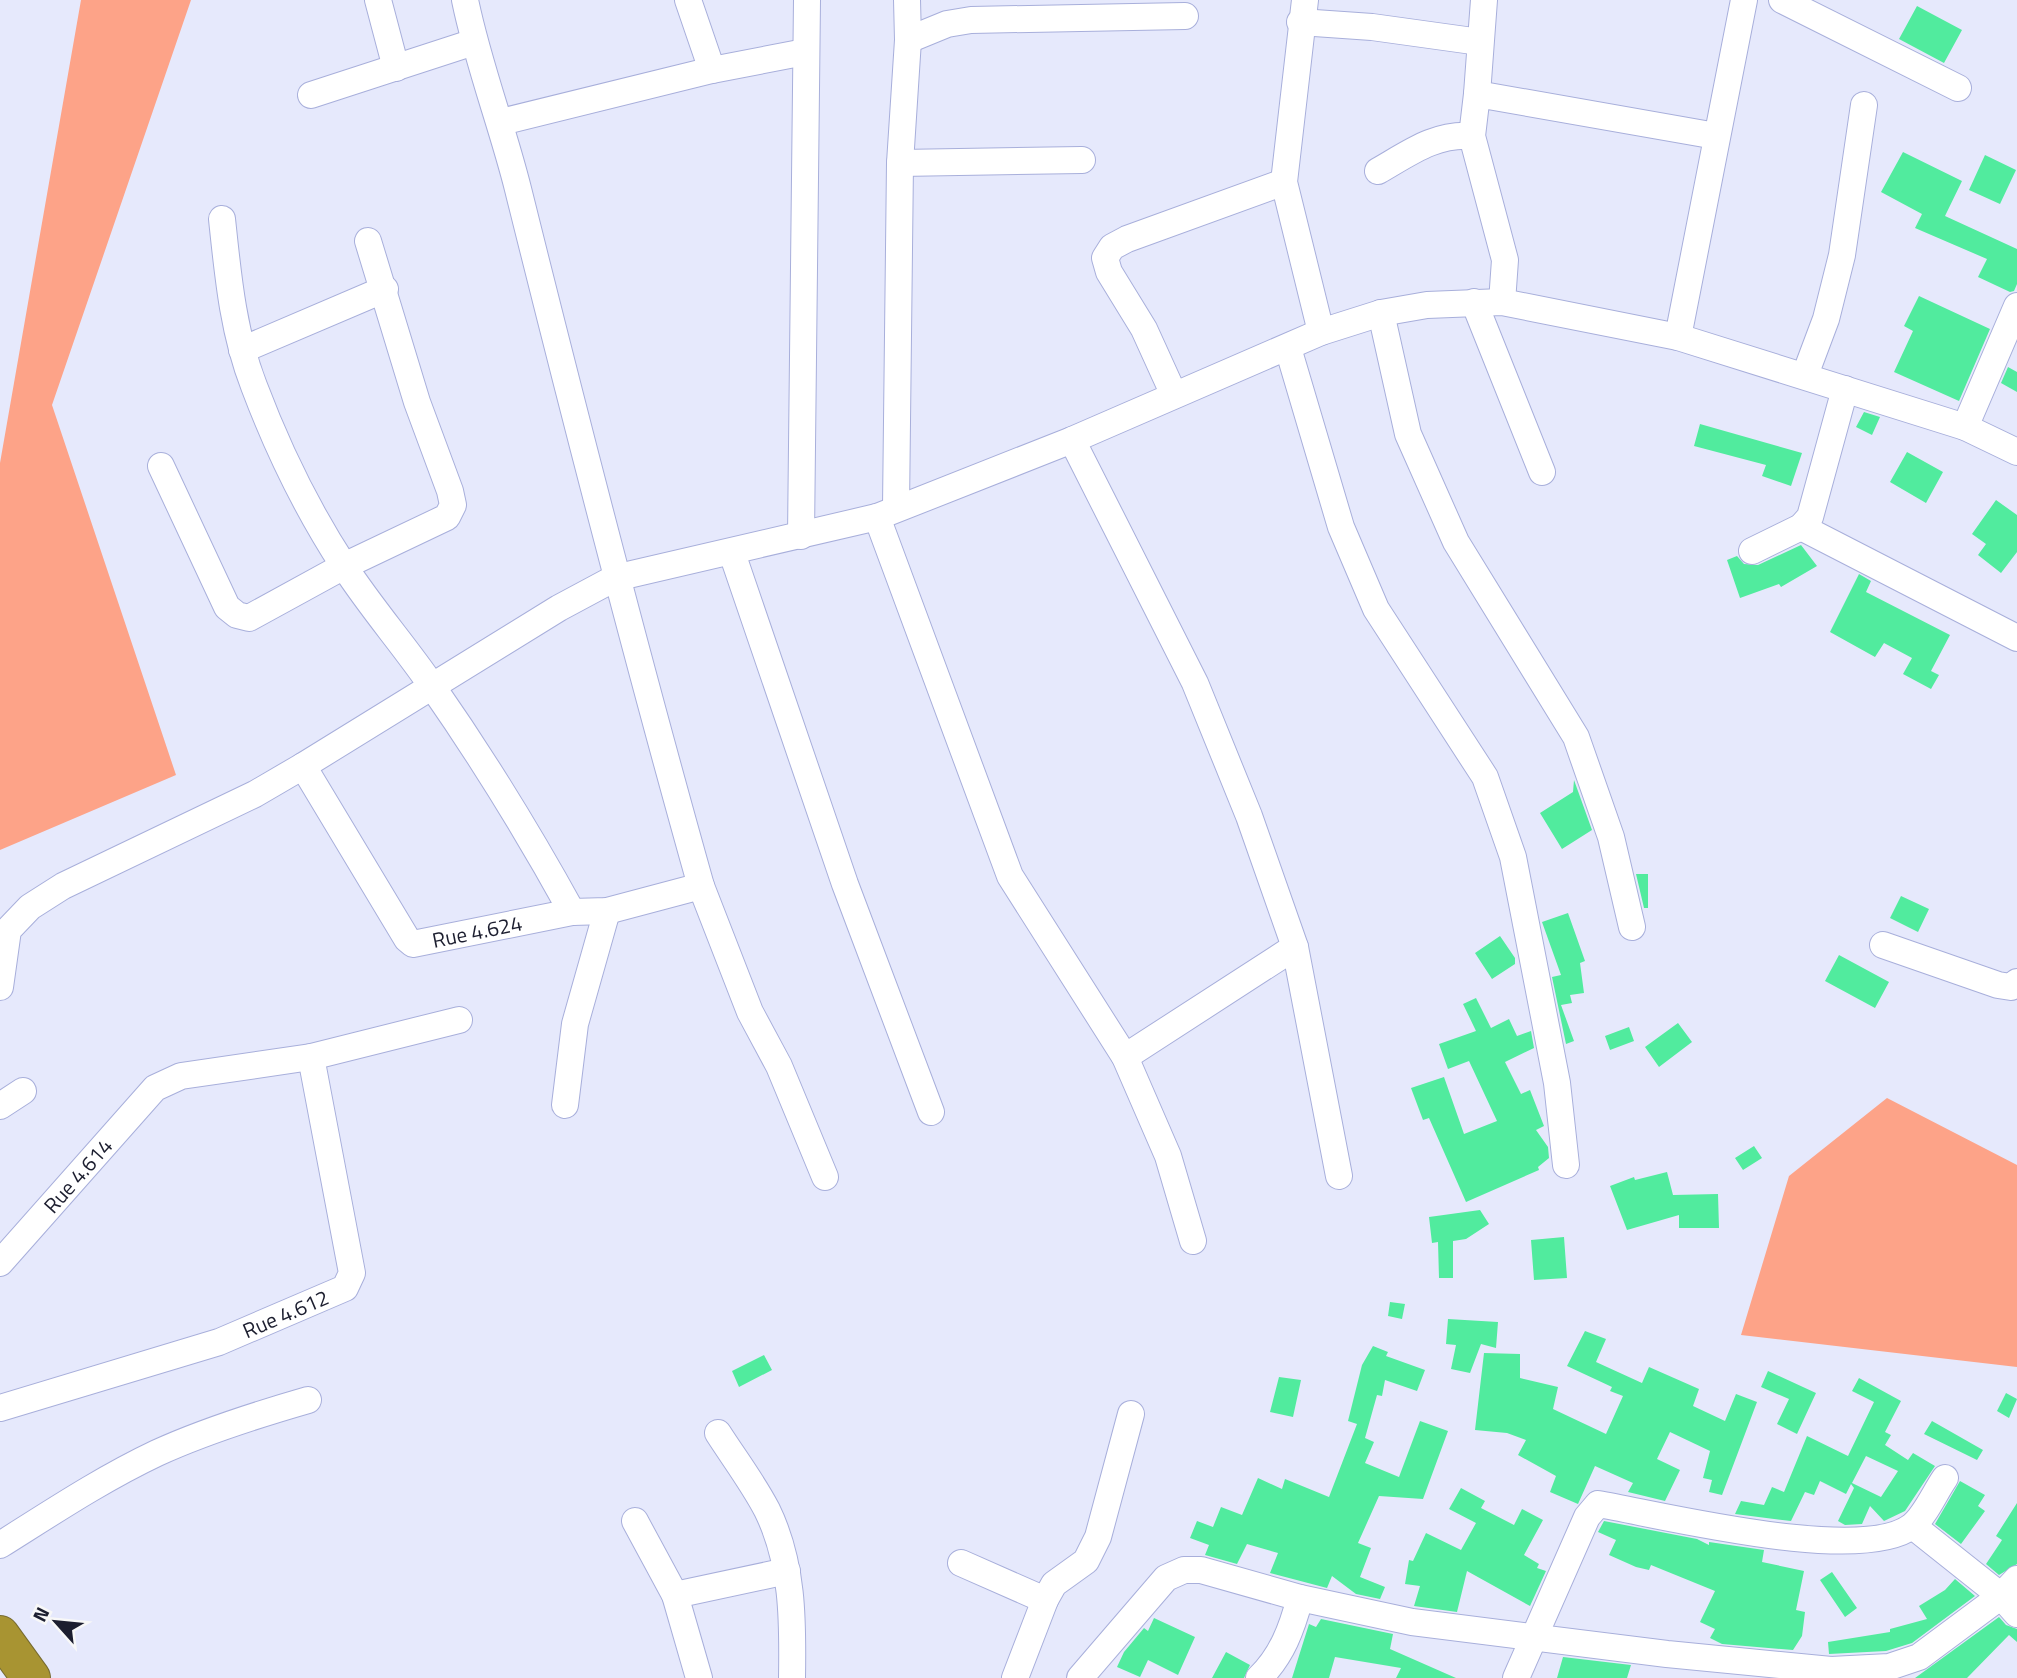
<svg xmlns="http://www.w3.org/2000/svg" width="2017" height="1678" viewBox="0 0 2017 1678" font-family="'Titillium Web',sans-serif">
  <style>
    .green { fill: #fda388 }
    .building { fill: #51eb9e; fill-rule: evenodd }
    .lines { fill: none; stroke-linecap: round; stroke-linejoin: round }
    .minor-casing { stroke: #a8afdb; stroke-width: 28 }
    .highway-casing { stroke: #776b31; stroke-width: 40 }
    .minor { stroke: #fff; stroke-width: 26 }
    .highway { stroke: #a89432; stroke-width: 38 }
    .labels { text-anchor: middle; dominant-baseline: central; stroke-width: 6; stroke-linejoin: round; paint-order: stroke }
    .street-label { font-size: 21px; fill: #1c1e2f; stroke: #f8f8f8 }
  </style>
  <rect width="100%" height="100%" fill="#e6e9fc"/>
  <path class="green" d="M81 0H191L52 405 176 775 0 850V463Z
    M1887 1098 2017 1165V1367L1741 1335 1789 1176Z"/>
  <path class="building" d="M1917 6 1962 30 1944 63 1899 39Z
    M1903 152 1962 181 1945 216 2017 249V284L2014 291 2010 292 1978 277 1987 259 1915 228 1922 214 1881 192Z
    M1985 155 2016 170 2000 204 1969 190Z
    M1919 296 1990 329 1959 401 1894 372 1913 331 1904 326Z
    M2008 367 2017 372V392L2001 383Z
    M1864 412 1880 417 1872 435 1856 427Z
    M1700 424 1802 453 1791 486 1762 476 1766 465 1694 446Z
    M1907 452 1943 472 1926 503 1890 482Z
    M1996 500 2017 515V552L2001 573 1978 555 1986 544 1972 534Z
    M1801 545 1817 566 1781 587 1779 584 1740 598 1727 560 1737 556 1744 564 1758 565Z
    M1859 574 1871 581 1866 592 1950 635 1931 671 1939 675 1931 689 1903 674 1912 658 1884 643 1875 657 1830 632Z
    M1574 780 1592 830 1562 849 1540 813 1573 792Z
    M1636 874H1648V908H1644Z
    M1901 896 1929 909 1918 932 1890 918Z
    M1568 913 1585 961 1580 963 1584 993 1570 995 1572 1003 1561 1005 1574 1041 1566 1044 1552 977 1561 975 1542 922Z
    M1500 936 1515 958V964L1492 979 1475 953Z
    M1839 955 1889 982 1875 1008 1825 981Z
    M1476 998 1491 1028 1509 1019 1517 1036 1531 1031 1534 1048 1505 1062 1521 1094 1530 1090 1544 1126 1536 1130 1548 1147 1549 1158 1538 1167 1539 1170 1466 1202 1429 1118 1423 1120 1411 1088 1444 1077 1464 1134 1497 1121 1469 1061 1448 1069 1439 1044 1476 1031 1463 1004Z
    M1678 1023 1692 1042 1659 1067 1645 1047Z
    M1629 1027 1634 1041 1610 1050 1605 1036Z
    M1754 1146 1762 1158 1743 1170 1735 1158Z
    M1667 1172 1673 1195 1718 1194 1719 1228H1679V1215L1627 1230 1610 1186 1634 1177 1635 1180Z
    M1480 1210 1489 1224 1466 1239 1453 1241V1278H1439L1438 1242 1432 1243 1429 1217Z
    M1564 1237 1567 1278 1534 1280 1531 1240Z
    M1390 1302 1405 1304 1402 1319 1388 1316Z
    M1448 1319 1498 1322 1496 1348 1481 1344 1470 1373 1451 1369 1456 1345 1446 1344Z
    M1585 1331 1606 1339 1596 1362 1642 1383 1649 1367 1699 1389 1693 1406 1725 1421 1736 1394 1757 1402 1722 1495 1709 1492 1712 1480 1703 1478 1710 1451 1670 1432 1657 1459 1680 1470 1665 1501 1628 1492 1633 1483 1595 1466 1578 1504 1550 1492 1556 1476 1518 1455 1526 1440 1507 1433 1475 1430 1484 1353 1520 1354V1378L1558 1387 1553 1409 1606 1434 1623 1396 1610 1391 1612 1387 1567 1366Z
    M1373 1346 1388 1352 1386 1356 1425 1370 1417 1391 1385 1380 1382 1396 1377 1395 1365 1438 1374 1442 1365 1463 1399 1477 1420 1421 1448 1431 1423 1499 1379 1496 1358 1543 1371 1548 1360 1577 1385 1587 1380 1599 1356 1594 1332 1576 1327 1588 1270 1573 1278 1553 1247 1544 1237 1564 1205 1555 1209 1545 1190 1538 1197 1521 1213 1527 1221 1507 1242 1515 1258 1478 1282 1489 1285 1479 1329 1497 1357 1424 1348 1421 1362 1365Z
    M764 1355 772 1370 739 1387 732 1371Z
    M1768 1371 1816 1393 1797 1434 1777 1424 1789 1399 1761 1387Z
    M1279 1377 1301 1380 1293 1417 1270 1412Z
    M1859 1378 1901 1401 1885 1432 1891 1435 1885 1445 1908 1460 1913 1453 1935 1466 1905 1511 1884 1521 1870 1506 1862 1524 1845 1525 1838 1521 1854 1488 1851 1484 1846 1494 1820 1481 1814 1495 1805 1492 1791 1521 1735 1514 1741 1501 1764 1505 1772 1487 1784 1492 1807 1436 1848 1456 1874 1402 1852 1391ZM1866 1456 1898 1471 1881 1497 1852 1483Z
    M2006 1393 2017 1399 2009 1418 1997 1411Z
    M1932 1421 1983 1450 1977 1460 1924 1434Z
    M1960 1481 1985 1495 1978 1506 1985 1511 1961 1544 1935 1524Z
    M1461 1488 1485 1501 1481 1508 1514 1525 1522 1509 1543 1520 1524 1555 1539 1564 1537 1568 1546 1571 1530 1606 1467 1571 1457 1612 1414 1606 1420 1586 1405 1584 1409 1560 1413 1561 1426 1533 1461 1550 1476 1523 1449 1509Z
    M2017 1503V1564L1999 1575 1986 1564 2002 1540 1996 1536Z
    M1604 1521 1697 1539 1709 1545V1542L1764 1550 1762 1562 1804 1571 1796 1610 1805 1612 1802 1636 1793 1650 1722 1644 1710 1638 1715 1629 1700 1622 1715 1591 1651 1565 1649 1570 1636 1567 1609 1555 1616 1540 1598 1532Z
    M1832 1572 1857 1608 1845 1617 1820 1580Z
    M1955 1579 1975 1596 1912 1643 1886 1651 1829 1654 1828 1642 1890 1632V1629L1927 1619 1919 1606 1945 1590Z
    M1999 1617 2006 1625 2017 1629V1642L2009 1635 1967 1678H1915Z
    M1154 1618 1195 1637 1178 1675 1148 1660 1140 1677 1117 1667 1124 1652 1144 1628 1148 1631Z
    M1321 1619 1393 1634 1390 1649 1456 1678H1396L1401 1668 1335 1657 1329 1678H1292L1309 1624 1316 1627Z
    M1226 1652 1250 1665 1244 1678H1212Z
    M1563 1657 1631 1665 1627 1678H1557Z"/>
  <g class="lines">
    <g class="minor-casing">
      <g id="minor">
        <path d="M378 0 396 68"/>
        <path d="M688 0 712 70"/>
        <path d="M1305 0 1284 182 1321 332"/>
        <path d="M1782 0 1958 88"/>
        <path d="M1300 22 1372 27 1480 42"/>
        <path d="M908 40 947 24 971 20 1185 16"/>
        <path d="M1477 94 1484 0"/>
        <path d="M311 95 474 42"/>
        <path d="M501 122 712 70 805 52"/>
        <path d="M900 163 1082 160"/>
        <path d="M1378 171C1408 154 1435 133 1472 136"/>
        <path d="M222 219C228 276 233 332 254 386 277 447 308 511 344 566 371 608 404 645 432 686 483 759 529 834 572 912"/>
        <path d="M1474 302 1542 472"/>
        <path d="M1502 302 1505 260 1472 136 1477 94 1716 136"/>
        <path d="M1381 313 1408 434 1456 542 1576 737 1611 837 1632 927"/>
        <path d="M1678 337 1744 0"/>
        <path d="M1288 348 1341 527 1376 609 1485 777 1513 857 1557 1083 1566 1165"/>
        <path d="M242 350 385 289"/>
        <path d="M1805 375 1826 319 1842 255 1864 105"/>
        <path d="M1174 395 1144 329 1109 272 1105 258 1112 247 1127 239 1284 182"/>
        <path d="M1965 427 2017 306"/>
        <path d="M1072 440 1195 683 1249 816 1295 947 1339 1176"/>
        <path d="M161 466 227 607 237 615 249 618 344 566 447 517 453 505 450 491 417 402 368 241"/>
        <path d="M896 508 900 163 908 40 907 0"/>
        <path d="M877 517 1010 876 1125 1057 1168 1156 1193 1241"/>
        <path d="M1801 527 2017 638"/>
        <path d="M801 536 807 0"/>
        <path d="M1752 551 1801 527 1810 517 1845 389"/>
        <path d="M732 553 845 884 931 1112"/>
        <path d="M303 766 559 608 615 578 877 517 1072 440 1321 332 1381 313 1427 305 1502 302 1678 337 1965 427 2017 452"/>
        <path d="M701 886 750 1012 779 1066 825 1177"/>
        <path d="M1883 945 1998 985 2011 987 2017 982"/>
        <path id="s1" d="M0 987 8 930 30 907 63 886 255 794 303 766 407 939 413 944 572 912 607 911 701 886C636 655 576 422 518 189 502 125 478 64 465 0"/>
        <path d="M1125 1057 1295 947"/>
        <path d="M565 1105 575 1024 607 911"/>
        <path d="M0 1106 23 1091"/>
        <path id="s2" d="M0 1263 155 1088 181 1076 311 1057 459 1020"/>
        <path id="s3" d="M0 1408 219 1342 345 1288 352 1273 311 1057"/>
        <path d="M718 1433C734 1458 753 1483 767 1510 793 1563 793 1620 792 1678"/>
        <path d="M635 1521 675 1595 699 1678"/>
        <path d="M1913 1526 2001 1596 2017 1614"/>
        <path d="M0 1545C51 1513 102 1479 157 1453 205 1431 256 1415 308 1400"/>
        <path d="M961 1563 1045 1600"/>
        <path d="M675 1595 787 1571"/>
        <path d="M1015 1678 1045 1600 1054 1584 1086 1561 1098 1537 1131 1414"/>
        <path d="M1080 1678 1166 1578 1184 1570H1201L1300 1598 1412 1622 1667 1654 1831 1670 1889 1667 1919 1657 2001 1596 2017 1579"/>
        <path d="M1259 1678C1282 1656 1292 1628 1300 1598"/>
        <path d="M1516 1678 1587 1517 1598 1504C1663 1515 1861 1565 1912 1526 1925 1516 1935 1492 1945 1478"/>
      </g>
    </g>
    <g class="highway-casing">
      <path id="highway" d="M0 1635 31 1678"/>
    </g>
    <use href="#minor" class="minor"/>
    <use href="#highway" class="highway"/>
  </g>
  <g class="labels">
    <g class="street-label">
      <text stroke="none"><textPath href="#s1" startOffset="672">Rue 4.624</textPath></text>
      <text stroke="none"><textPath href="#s2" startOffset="117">Rue 4.614</textPath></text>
      <text stroke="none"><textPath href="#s3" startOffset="301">Rue 4.612</textPath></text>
    </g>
  </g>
  <g transform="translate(56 1622) rotate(297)" stroke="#f8f8f8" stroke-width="5" paint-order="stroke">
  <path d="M0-5L12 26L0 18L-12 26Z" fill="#1c1e2f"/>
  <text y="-10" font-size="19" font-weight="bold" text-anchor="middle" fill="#1c1e2f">N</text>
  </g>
</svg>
